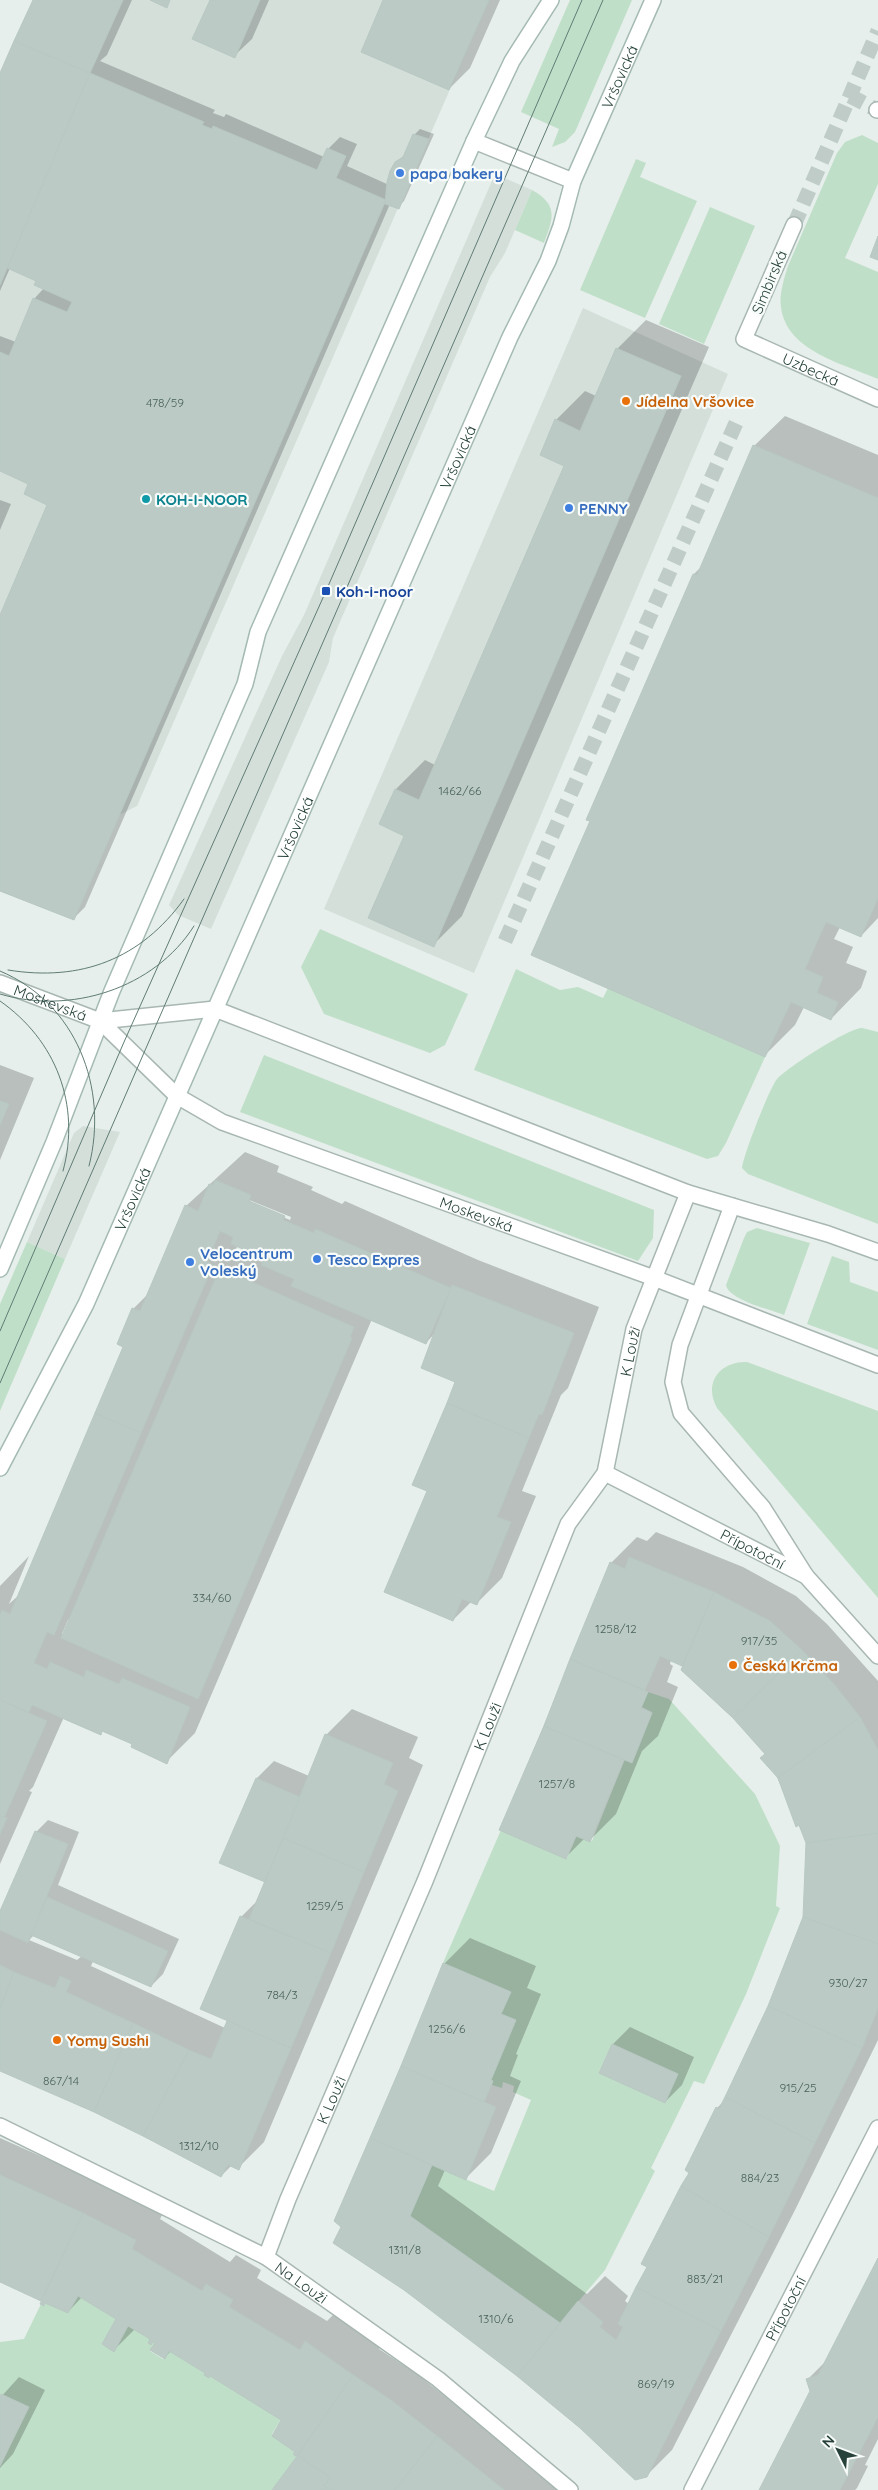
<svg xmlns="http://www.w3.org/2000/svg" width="878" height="2490" viewBox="0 0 878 2490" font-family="Quicksand,sans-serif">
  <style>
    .built { fill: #d4dfda }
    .green { fill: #c0dfc9; fill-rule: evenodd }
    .shadow { fill: #0003; fill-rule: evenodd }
    .building { fill: #bbcac4; stroke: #b8c8c2 }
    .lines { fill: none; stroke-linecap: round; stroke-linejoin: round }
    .minor-tunnel { stroke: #bfccc8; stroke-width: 15; stroke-dasharray: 15 8; stroke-linecap: butt }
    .minor-casing { stroke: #a8b7b2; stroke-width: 18 }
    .tertiary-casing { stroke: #a8b7b2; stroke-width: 18 }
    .secondary-casing { stroke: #a4bab3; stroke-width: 18 }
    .minor { stroke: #fff; stroke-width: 15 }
    .tertiary { stroke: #fff; stroke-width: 15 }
    .secondary { stroke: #fff; stroke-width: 15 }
    .tram { stroke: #607c75; stroke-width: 1 }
    .shop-dot { fill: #3f7fe0; stroke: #f7fbf9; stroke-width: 2 }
    .food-dot { fill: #e8710a; stroke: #f7fbf9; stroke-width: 2 }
    .culture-dot { fill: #0f9aa8; stroke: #f7fbf9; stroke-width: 2 }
    .transit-dot { fill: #1a4fb4; stroke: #f7fbf9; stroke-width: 2 }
    .labels { text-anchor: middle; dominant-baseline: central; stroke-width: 4.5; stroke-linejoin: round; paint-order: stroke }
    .number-label { font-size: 12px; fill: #4a635c }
    .street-label { font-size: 15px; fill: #25413a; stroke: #f7fbf9 }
    .shop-label { font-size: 15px; font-weight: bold; fill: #366cbe; stroke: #f7fbf9; text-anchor: start }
    .food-label { font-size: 15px; font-weight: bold; fill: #c56008; stroke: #f7fbf9; text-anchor: start }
    .culture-label { font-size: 15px; font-weight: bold; fill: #0d838f; stroke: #f7fbf9; text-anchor: start }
    .transit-label { font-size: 15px; font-weight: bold; fill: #164399; stroke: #f7fbf9; text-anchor: start }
  </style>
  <rect width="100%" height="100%" fill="#e6efeb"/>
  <path class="built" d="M33 0H489L137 806 119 815 74 920 0 891V73Z
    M495 174 532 190 505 253 490 277 333 638 329 662 211 929 178 915 169 905 282 656 304 615Z
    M583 308 728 374 474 973 324 909Z
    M83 1126 120 1132 65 1259 27 1242 74 1133Z"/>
  <path class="green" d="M570 0H632L575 132 565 142 552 147 559 129 521 112Z
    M862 135 878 143V184L845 258 878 272V379C844 364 786 351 781 307 779 294 784 279 788 266L837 153 845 142Z
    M636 159 646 163 640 177 697 201 645 318 580 290Z
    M532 190C559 205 553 219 544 243L515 230Z
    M710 207 755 226 704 344 659 324Z
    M320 929 468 994 445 1045 430 1053 324 1014 301 967Z
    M516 969 560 990 578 987 603 998 608 988 765 1057 726 1143 718 1156 707 1159 474 1070Z
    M862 1028 878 1032V1224L748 1174 742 1168C743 1156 769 1089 777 1079 787 1068 848 1028 862 1028Z
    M264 1055 654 1210 653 1238 638 1261 240 1112Z
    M757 1228 810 1243 784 1315C769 1309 729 1300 726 1285L744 1238 747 1232Z
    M27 1242 65 1259 0 1411V1304Z
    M832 1256 849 1262 850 1282 878 1292V1350L807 1324Z
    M747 1362 878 1411V1598L717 1408C703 1383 720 1361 747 1362Z
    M648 1692 669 1699 755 1794 780 1846 776 1906 780 1908 746 1994 704 2084 694 2081 651 2168 655 2171 605 2270 560 2323 410 2216 432 2165 494 2191 531 2100 513 2092 514 2086 503 2082 502 2088 492 2085 493 2081 491 2080 515 2020 501 2014 511 1992 443 1963 501 1830 567 1858 577 1835 592 1841 625 1759 631 1762 652 1712 642 1707ZM612 2044 678 2074 665 2103 599 2072Z
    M78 2296 117 2318 102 2344 114 2351 128 2326 151 2339 148 2343 151 2345 153 2342 155 2343 150 2351 163 2359 169 2351 205 2373 208 2378 210 2376 281 2419 272 2434 295 2452V2455L299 2454 274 2490H0V2466L28 2407 1 2394 0 2396V2342L24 2339 41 2304 44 2306 46 2303 68 2313Z"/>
  <path class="shadow" d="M34 0H132L107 55 100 61 215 110 213 113 224 117 226 114 324 157 328 149 340 137 357 144 347 166 389 185 396 163 406 154 414 135 420 129 434 134 404 201 398 207 390 204 85 907 73 919 0 891V618L49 504 30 483 0 470V336L16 342 34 299 44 288 38 280 10 268 0 291V76Z
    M211 0H269L252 39 234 56Z
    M385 0H500L470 68 449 89Z
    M646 320 709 347 462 916 433 945 405 835 381 824 396 789 425 760 435 765 566 466 556 420 585 391 596 396 617 349Z
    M785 416 878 455V918L861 936 840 927 834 939 853 947 846 963 867 971 861 988 831 1019 804 1007 795 1025 765 1055 592 820 694 574 702 566 754 446Z
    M0 500 11 504 0 530Z
    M0 1065 34 1078 0 1160Z
    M245 1152 279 1166 277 1172 313 1187 311 1190 342 1204 345 1201 478 1260 599 1307 568 1388 561 1395 522 1491 536 1496 502 1578 476 1604 471 1602 453 1620 429 1490 457 1381 435 1333 426 1343 372 1319 195 1733 166 1762 134 1744 103 1730 100 1733 64 1717 33 1787 29 1791 32 1792 0 1864V1586L29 1556 9 1604 19 1595 125 1346 133 1309 148 1294 186 1206ZM249 1200 291 1217 290 1220 254 1205ZM238 1245 243 1248 232 1259V1258ZM73 1615 64 1635 62 1634 68 1620Z
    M656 1532 743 1567 796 1596 827 1624 878 1681V2040L795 2210 672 2450 646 2476 581 2427 342 2226 444 1964 470 1938 536 1966 527 1988 541 1994 516 2054 518 2055 510 2076 521 2081 491 2153 465 2179 445 2170 438 2186 587 2294 605 2276 628 2296 625 2301 629 2304 648 2267 717 2108 725 2100 769 2006 804 1917 807 1843 766 1753 683 1665 671 1660 670 1664 673 1666 667 1682 678 1687 658 1736 642 1751 616 1814 590 1840 585 1838 566 1857 501 1829 611 1563 637 1537 647 1541Z
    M352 1709 418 1737 409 1758 423 1765 264 2142 238 2168 232 2165 221 2176 95 2111 0 2070V1914L36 1832 48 1820 79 1832 58 1885 179 1939 163 1974 151 1986 93 1961 91 1966 225 2028 228 2020 241 1917 259 1899 266 1881 257 1778 274 1761 309 1776 326 1735ZM34 1935 82 1956 77 1960 29 1940Z
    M630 2027 694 2057 682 2085 665 2102 613 2044Z
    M0 2138 164 2211 160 2219 230 2262 236 2255 261 2270 257 2278 327 2321 335 2313 381 2345 379 2349 417 2374 543 2475 559 2490H273L306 2445 297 2452 283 2419 171 2351 165 2357 157 2342 135 2329 114 2350 118 2318 82 2297 68 2312 46 2302 44 2304 45 2295 40 2299 0 2281Z
    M878 2261V2439L865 2465 868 2466 857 2488 855 2490H760L812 2391 808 2379 827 2360Z
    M19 2377 45 2390 13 2454 0 2468V2398Z"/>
  <path class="building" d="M33 0H123L90 73 14 41Z
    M150 0H170L167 8Z
    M210 0H260L235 58 192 39Z
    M383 0H489L449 90 361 52Z
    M14 41 90 73 0 285V73Z
    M90 73 204 122 202 125 212 129 213 126 317 170 327 148 346 156 336 178 386 200 74 920 0 891V615L47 505 24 494 28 484 0 471V352L9 356 33 298 67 312 72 302 34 285 36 281 7 268Z
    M413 134 429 139 399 209 385 204 387 182 390 171 395 162 403 157Z
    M878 236V260L870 257Z
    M616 348 681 376 434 947 368 918 404 836 379 824 395 789 419 800 564 466 540 455 555 419 580 431Z
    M753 445 878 498V898L861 937 826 922 805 969 823 977 817 993 838 1002 831 1020 791 1002 765 1057 531 955 590 821 586 820 693 574 697 575Z
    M0 1101 9 1104 0 1125Z
    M215 1180 251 1195 249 1201 285 1216 283 1220 314 1233 315 1229 451 1288 426 1344 291 1286 294 1279 261 1265 264 1258 231 1244 233 1237 220 1231 207 1262 213 1265 141 1433 95 1413 123 1347 117 1344 132 1308 140 1311 185 1205 198 1211 209 1184 213 1185Z
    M220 1268 354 1327 350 1337 352 1338 198 1699 61 1638Z
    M452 1285 574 1333 542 1415 539 1414 529 1438 447 1403 455 1382 421 1368Z
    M447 1403 529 1438 497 1517 511 1522 477 1605 462 1599 453 1621 384 1592 427 1491 412 1485Z
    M95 1413 141 1433 54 1635 47 1632 34 1663 47 1669 50 1662 84 1677 86 1670 119 1684 122 1678 190 1707 167 1764 131 1747 132 1744 102 1731 101 1735 32 1705 29 1712 0 1700V1615L2 1610 10 1614Z
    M629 1557 714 1592 682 1666 660 1656 645 1690 570 1659 610 1562 625 1569Z
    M714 1592 770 1621 802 1650 733 1718 681 1670Z
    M802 1650 834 1684 860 1717 778 1778 760 1758 765 1754 733 1718Z
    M570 1659 648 1692 641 1708 652 1713 632 1763 544 1726Z
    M0 1700 47 1721 4 1818 0 1816Z
    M860 1717 878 1750V1833L806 1843 799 1825 796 1827 778 1778Z
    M544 1726 624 1760 590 1842 576 1836 566 1859 499 1830Z
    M325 1734 393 1763 384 1784 398 1791 364 1872 283 1838Z
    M256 1778 300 1797 265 1882 219 1863Z
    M0 1816 7 1818 0 1834Z
    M35 1831 68 1844 28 1943 0 1930V1911Z
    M878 1833V1944L803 1917 806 1843Z
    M283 1838 364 1872 331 1953 249 1919Z
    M47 1897 168 1951 151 1987 31 1935Z
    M240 1916 331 1953 291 2048 200 2009Z
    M803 1917 878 1944V2008L862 2048 768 2006Z
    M443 1963 511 1992 501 2014 516 2020 491 2080 493 2081 484 2102 401 2066Z
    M0 1965 14 1972 0 2008Z
    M14 1972 55 1988 60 1976 71 1981 66 1992 133 2023 94 2112 0 2071V2008Z
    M768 2006 862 2048 815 2143 725 2097Z
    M227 2021 291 2048 239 2170 228 2165 221 2177 143 2136 189 2050 211 2059Z
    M133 2023 189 2050 143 2136 94 2112Z
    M612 2044 678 2074 665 2103 599 2073Z
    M401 2066 496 2107 466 2180 370 2138Z
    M725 2097 815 2143 769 2237 681 2186 689 2173 685 2170 716 2107 719 2109Z
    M370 2138 432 2165 410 2216 560 2323 517 2376 404 2290 333 2243 341 2227 334 2221Z
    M0 2175 83 2213 41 2301 0 2282Z
    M681 2186 769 2237 721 2331 636 2287 647 2267 641 2264Z
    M83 2213 136 2240 132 2249 202 2291 206 2284 233 2300 229 2307 300 2350 305 2341 353 2375 298 2455 295 2456 293 2454 295 2452 272 2436 281 2420 210 2376 209 2378 204 2375 205 2373 169 2351 165 2359 150 2350 155 2343 153 2342 151 2345 148 2343 150 2339 128 2326 114 2352 102 2344 116 2319 78 2296 68 2313 45 2303 44 2306 40 2304Z
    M878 2258V2417L840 2490H759L810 2391 806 2379 818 2375Z
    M636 2287 721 2331 647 2477 635 2480 580 2428 517 2376 578 2301 603 2322 600 2327 616 2340 623 2327 618 2324Z
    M353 2375 391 2400 437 2436 395 2490H330L324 2486 330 2478 298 2455Z
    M1 2394 29 2407 0 2466V2396Z
    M437 2436 504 2490H395Z
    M298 2455 330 2478 324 2486 330 2490H272Z"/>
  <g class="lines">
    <path class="minor-tunnel" d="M850 96 877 110
      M794 225 878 31
      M505 941 736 423"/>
    <g class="minor-casing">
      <g id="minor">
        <path d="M877 110H878"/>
        <path d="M474 141 573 181"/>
        <path id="s1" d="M794 225 744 339 878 399"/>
        <path id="s2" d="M0 983 100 1021"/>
        <path d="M732 1206 680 1345 673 1382 681 1413 763 1508 806 1576"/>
        <path id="s3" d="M605 1473 806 1576 878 1656"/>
        <path id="s4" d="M0 2126 266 2257 438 2379 570 2490"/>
        <path id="s5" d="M266 2257 288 2199 425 1881 568 1524 605 1473 634 1329 688 1193"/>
        <path id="s6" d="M692 2490 878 2128"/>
      </g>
    </g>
    <g class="tertiary-casing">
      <g id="tertiary">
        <path id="s7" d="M100 1021 177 1096 222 1122 654 1278 878 1365"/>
        <path d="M100 1021 215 1009 688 1193 828 1234 878 1252"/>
      </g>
    </g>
    <g class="secondary-casing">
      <g id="secondary">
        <path d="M0 1269 54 1142 112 991 245 684 258 632 474 141 512 61 551 0"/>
        <path id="s8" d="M0 1468 86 1304 510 337 548 261 561 226 573 181 653 0"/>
      </g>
    </g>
    <use href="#minor" class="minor"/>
    <use href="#tertiary" class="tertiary"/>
    <use href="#secondary" class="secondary"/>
    <path class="tram" d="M8 970C81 982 141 959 184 899
      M0 971C76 1003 109 1088 89 1166
      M0 994C70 1015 154 989 194 926
      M0 1001C56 1040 81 1105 63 1171
      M0 1331 124 1042 326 591 582 0
      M0 1383 603 0"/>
  </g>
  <g class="shop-dot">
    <circle cx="400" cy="173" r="5"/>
    <circle cx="569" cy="508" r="5"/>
    <circle cx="317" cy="1259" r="5"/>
    <circle cx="190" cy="1262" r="5"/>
  </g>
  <g class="food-dot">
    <circle cx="626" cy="401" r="5"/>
    <circle cx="733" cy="1665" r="5"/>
    <circle cx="57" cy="2040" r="5"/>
  </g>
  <circle class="culture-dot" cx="146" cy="499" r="5"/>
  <rect class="transit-dot" x="321" y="586" width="10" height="10" rx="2.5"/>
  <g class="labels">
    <g class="number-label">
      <text x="165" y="402">478/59</text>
      <text x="460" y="790">1462/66</text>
      <text x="212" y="1597">334/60</text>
      <text x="616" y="1628">1258/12</text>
      <text x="759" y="1640">917/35</text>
      <text x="557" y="1783">1257/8</text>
      <text x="325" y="1905">1259/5</text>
      <text x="848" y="1982">930/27</text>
      <text x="282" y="1994">784/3</text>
      <text x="447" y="2028">1256/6</text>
      <text x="61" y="2080">867/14</text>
      <text x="798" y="2087">915/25</text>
      <text x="199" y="2145">1312/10</text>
      <text x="760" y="2177">884/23</text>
      <text x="405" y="2249">1311/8</text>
      <text x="705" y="2278">883/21</text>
      <text x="496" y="2318">1310/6</text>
      <text x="656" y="2383">869/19</text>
    </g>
    <g class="street-label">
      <text stroke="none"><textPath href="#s8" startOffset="1524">Vršovická</textPath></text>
      <text transform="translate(769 282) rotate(-67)">Simbirská</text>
      <text stroke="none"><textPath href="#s1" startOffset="198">Uzbecká</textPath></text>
      <text stroke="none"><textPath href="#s8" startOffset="1110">Vršovická</textPath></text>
      <text stroke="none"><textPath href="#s8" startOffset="705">Vršovická</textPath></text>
      <text stroke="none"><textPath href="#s2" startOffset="54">Moskevská</textPath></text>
      <text stroke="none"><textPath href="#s8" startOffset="300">Vršovická</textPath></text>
      <text stroke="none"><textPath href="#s7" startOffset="430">Moskevská</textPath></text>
      <text stroke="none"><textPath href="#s5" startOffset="980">K Louži</textPath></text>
      <text stroke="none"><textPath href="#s3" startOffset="166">Přípotoční</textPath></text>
      <text stroke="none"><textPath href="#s5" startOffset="575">K Louži</textPath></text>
      <text stroke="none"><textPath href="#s5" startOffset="170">K Louži</textPath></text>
      <text stroke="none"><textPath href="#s4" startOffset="340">Na Louži</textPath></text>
      <text stroke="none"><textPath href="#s6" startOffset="204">Přípotoční</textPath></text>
    </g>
    <g class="shop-label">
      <text x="410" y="173">papa bakery</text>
      <text x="579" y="508">PENNY</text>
      <text x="200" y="1253">Velocentrum<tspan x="200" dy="17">Voleský</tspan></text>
      <text x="327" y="1259">Tesco Expres</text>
    </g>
    <g class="food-label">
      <text x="636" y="401">Jídelna Vršovice</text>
      <text x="743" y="1665">Česká Krčma</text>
      <text x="67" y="2040">Yomy Sushi</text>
    </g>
    <g class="culture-label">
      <text x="156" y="499">KOH-I-NOOR</text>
    </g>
    <g class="transit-label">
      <text x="336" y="591">Koh-i-noor</text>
    </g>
  </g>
  <g transform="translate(838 2450) rotate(312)" stroke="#f7fbf9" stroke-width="4" paint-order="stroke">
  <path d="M0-4L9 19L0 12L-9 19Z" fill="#25413a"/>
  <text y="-8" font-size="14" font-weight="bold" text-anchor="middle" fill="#25413a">N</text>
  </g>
</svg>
